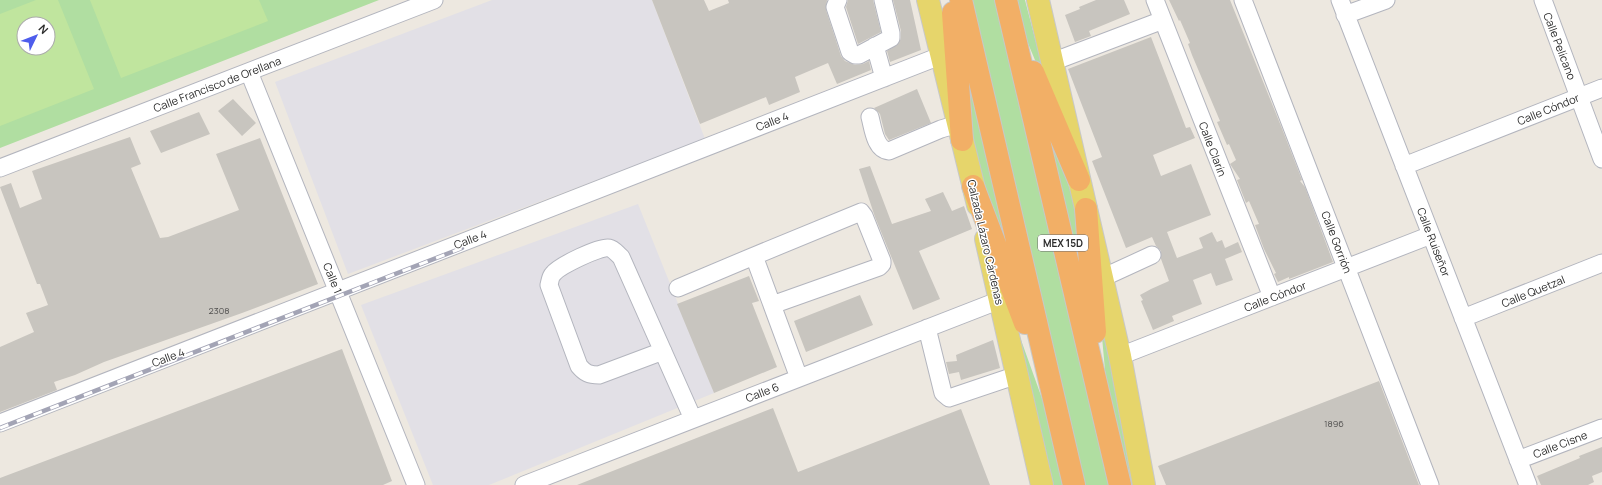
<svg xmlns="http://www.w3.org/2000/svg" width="1602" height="485" viewBox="0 0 1602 485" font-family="Manrope,sans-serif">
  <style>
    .industrial { fill: #e2e0e6 }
    .green { fill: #b0dea1; fill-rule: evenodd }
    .pitch { fill: #c0e59e; fill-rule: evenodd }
    .building { fill: #c8c5bf }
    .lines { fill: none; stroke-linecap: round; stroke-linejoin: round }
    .minor-casing { stroke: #b3b5be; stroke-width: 19 }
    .major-casing { stroke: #c8c8c8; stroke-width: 24 }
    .highway-casing { stroke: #c8c8c8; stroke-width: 24 }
    .minor { stroke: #fff; stroke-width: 17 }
    .major { stroke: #e6d56b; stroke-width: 22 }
    .highway { stroke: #f2af66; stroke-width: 22 }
    .rail-casing { stroke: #a3a4b5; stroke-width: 4.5 }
    .rail { stroke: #fff; stroke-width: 3; stroke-dasharray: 9; stroke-linecap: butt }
    .labels { text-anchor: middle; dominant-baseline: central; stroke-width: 3; stroke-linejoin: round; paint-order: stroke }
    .number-label { font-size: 9px; fill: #535251 }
    .shield { fill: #fff; stroke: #6b6b6b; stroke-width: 1 }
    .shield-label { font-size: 10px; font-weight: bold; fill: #2c2c2c }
    .street-label { font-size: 11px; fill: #2c2c2c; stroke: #fff }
  </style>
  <rect width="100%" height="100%" fill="#ede8e0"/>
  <path class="industrial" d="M492 0H652L705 139 348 274 275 82Z
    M638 204 714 393 489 485H433L361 305Z"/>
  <path class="green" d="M0 0H379L0 148ZM24 24H48V48H24Z
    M969 0H997L1110 485H1082Z
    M1012 0H1025L1050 96 1017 17Z
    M961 27 1022 308 968 144Z
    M1032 83 1081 220 1091 344Z
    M1098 293 1140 485H1124L1110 425Z
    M1006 298 1044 404 1063 485H1048Z"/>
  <path class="pitch" d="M36 0H58L94 89 0 126V14ZM24 24H48V48H24Z
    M90 0H259L268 21 121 78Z"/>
  <path class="building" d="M652 0H704L709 11 729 3 728 0H827L826 10 841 56 845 61 855 65 863 64 869 61 871 70 837 84 828 63 795 77 800 92 769 105 766 97 700 124Z
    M848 0H873L881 32 858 44 846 7Z
    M893 0H910L921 50 890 62 887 51 899 43 901 38V31Z
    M1096 0H1124L1130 14 1089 31 1091 36 1075 42 1065 15 1080 9 1079 7Z
    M1169 0H1230L1281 126 1302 180 1300 181 1305 187 1333 262 1289 279V277L1278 282 1274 274 1276 273 1264 249 1255 225 1259 224 1249 201 1246 203 1237 180 1240 179 1230 164 1236 160 1229 144 1227 145 1217 122 1220 121 1192 55 1188 44 1190 43 1180 20 1179 21Z
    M1151 37 1186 128 1190 127 1195 138 1153 155 1161 176 1191 164 1211 215 1167 232 1177 258 1203 248 1199 238 1212 232 1217 242 1222 240 1225 248 1238 242 1242 252 1225 259 1233 280 1216 286 1211 273 1193 280 1202 304 1172 316 1174 321 1153 330 1141 301 1143 300 1140 295 1151 289 1169 281 1161 259V251L1156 246 1152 237 1126 248 1092 161 1102 157 1068 69Z
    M917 89 931 123 889 140 885 134 880 114 874 108Z
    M233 99 256 123 242 136 218 111Z
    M199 112 210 134 161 153 150 131Z
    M130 137 141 164 131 168 160 238 168 237 239 210 216 154 260 138 318 284 242 313 104 362 75 375 54 382 57 390 0 412V347L34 332 26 313 48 305 40 284H37L0 187 11 183 20 208 42 199 32 171Z
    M870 166 892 224 931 211 925 199 943 192 952 211 964 206 972 229 919 251 940 299 913 310 875 217 859 169Z
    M749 276 759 301 752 303 777 367 714 393 677 304Z
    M860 295 873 325 806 352 794 321Z
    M993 340 1000 368 961 380 959 372 949 374 946 362 957 361 956 355Z
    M342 349 392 481 383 485H0V478Z
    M1379 381 1419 485H1166L1158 466Z
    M773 408 798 472 961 409 990 485H577Z
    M1602 447V472L1592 476 1594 482 1588 485H1541L1537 476 1580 458 1579 456Z"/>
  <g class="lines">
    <g class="minor-casing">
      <path id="minor" d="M838 0 835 7 850 52 855 55H859L891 38V33L883 0
        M1155 0 1272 297
        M1243 0 1430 485
        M1340 0 1528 485
        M1543 0 1602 159
        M1345 15 1386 0
        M875 46 884 78
        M1052 62 1163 20
        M249 72 416 485
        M870 117C873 128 875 150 889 151L941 129 958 124
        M1404 166 1602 88
        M0 168 434 0
        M754 256 861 212 864 216 882 261V264L879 267 772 305
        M1102 278 1152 255
        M678 288 754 256 799 378
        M1463 318 1602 263
        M927 328 943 393 949 398 1017 375
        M663 351 599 375C589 375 585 373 579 366L549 285C550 282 550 277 553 274 559 266 600 246 609 248 614 249 617 254 621 257L693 419
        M1120 356 1431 235
        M0 423 940 56
        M1518 460 1602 428
        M524 485 1000 300"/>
    </g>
    <g class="major-casing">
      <path id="major" d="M928 0 978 205
        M1038 0 1120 356 1144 485
        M986 239 1042 485"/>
    </g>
    <g class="highway-casing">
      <path id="highway" d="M961 0 1074 485
        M1006 0 1120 485
        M953 13 962 140
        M1033 72 1079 180
        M973 186 1025 323
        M1086 209 1095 332"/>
    </g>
    <use href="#minor" class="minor"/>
    <use href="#major" class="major"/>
    <use href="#highway" class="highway"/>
    <g class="rail-casing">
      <path id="rail" d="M0 428 462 248"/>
    </g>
    <use href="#rail" class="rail"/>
  </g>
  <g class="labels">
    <g class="number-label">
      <text x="219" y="310">2308</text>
      <text x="1334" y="423">1896</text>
    </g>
    <rect class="shield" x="1038" y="235" width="50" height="16" rx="3"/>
    <g class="shield-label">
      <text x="1063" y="243">MEX 15D</text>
    </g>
    <g class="street-label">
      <text transform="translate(1560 46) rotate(69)">Calle Pelícano</text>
      <text transform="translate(217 84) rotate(-21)">Calle Francisco de Orellana</text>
      <text transform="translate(1548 109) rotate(-22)">Calle Cóndor</text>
      <text transform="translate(772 121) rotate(-21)">Calle 4</text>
      <text transform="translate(1213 149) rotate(69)">Calle Clarín</text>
      <text transform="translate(470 239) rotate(-21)">Calle 4</text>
      <text transform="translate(986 242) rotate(77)">Calzada Lázaro Cárdenas</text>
      <text transform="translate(1337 242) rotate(69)">Calle Gorrión</text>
      <text transform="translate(1434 242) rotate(69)">Calle Ruiseñor</text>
      <text transform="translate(333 278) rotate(68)">Calle 1</text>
      <text transform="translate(1533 291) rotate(-22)">Calle Quetzal</text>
      <text transform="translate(1275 296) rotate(-21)">Calle Cóndor</text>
      <text transform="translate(168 357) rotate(-21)">Calle 4</text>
      <text transform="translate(762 392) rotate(-21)">Calle 6</text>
      <text transform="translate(1560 444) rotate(-21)">Calle Cisne</text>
    </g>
  </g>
  <g transform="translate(36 36) rotate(47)"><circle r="19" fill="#ffffff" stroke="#ababab"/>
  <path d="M0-3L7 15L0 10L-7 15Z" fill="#4e5dec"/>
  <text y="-6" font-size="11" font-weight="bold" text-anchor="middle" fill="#2c2c2c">N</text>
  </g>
</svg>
